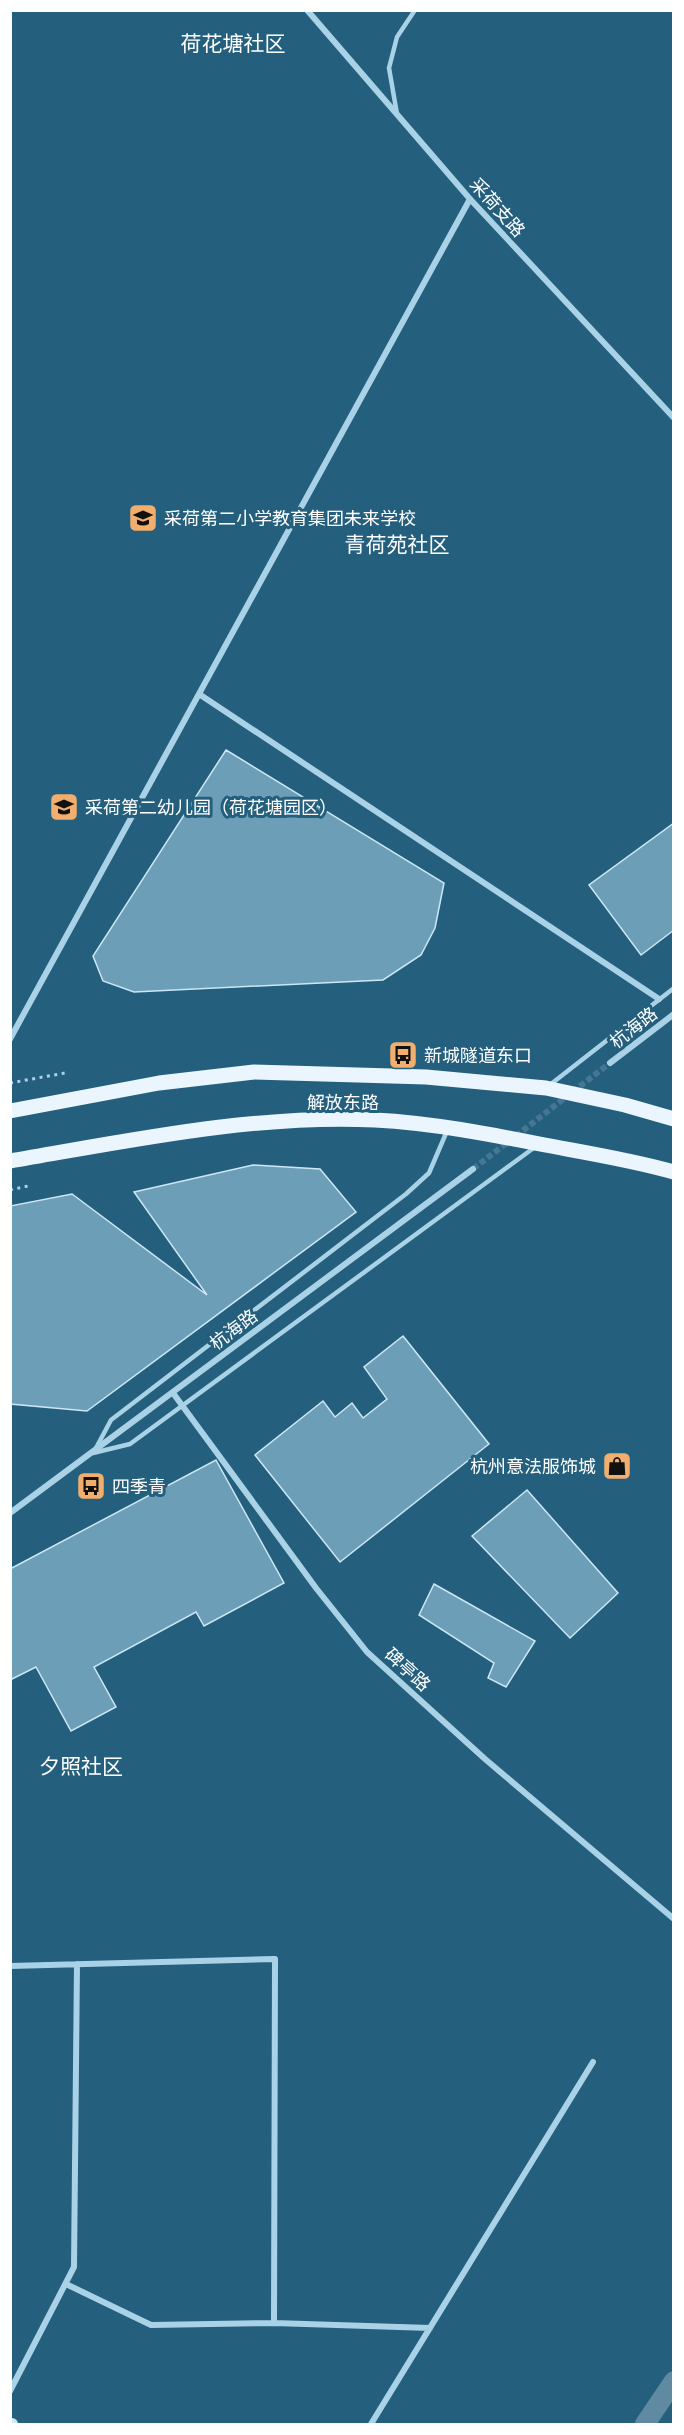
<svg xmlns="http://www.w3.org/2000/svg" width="684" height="2435" viewBox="0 0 684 2435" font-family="Manrope,'Noto Sans SC',sans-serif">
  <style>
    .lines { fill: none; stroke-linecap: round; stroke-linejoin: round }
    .canal { stroke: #5f8aa1; stroke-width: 20 }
    .building { fill: #6d9eb7; stroke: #cce7f5; stroke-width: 1.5 }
    .street-tunnel { stroke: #457791; stroke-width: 6; stroke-dasharray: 6 3; stroke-linecap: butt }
    .path { stroke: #a9d2e6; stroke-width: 3; stroke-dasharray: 3 4.5; stroke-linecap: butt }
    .lane { stroke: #a9d2e6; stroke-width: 4.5 }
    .street { stroke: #a9d2e6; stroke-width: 6 }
    .secondary { stroke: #d2e9f5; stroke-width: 12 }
    .primary { stroke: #eaf5fd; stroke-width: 15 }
    .labels { text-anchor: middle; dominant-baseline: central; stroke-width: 6; stroke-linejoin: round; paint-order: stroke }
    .street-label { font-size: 18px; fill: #fff; stroke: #245f7e }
    .poi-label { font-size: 18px; fill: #fff; stroke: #245f7e; text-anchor: start }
    .quarter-label { font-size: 21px; fill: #fff; stroke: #245f7e }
  </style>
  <rect width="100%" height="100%" fill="#245f7e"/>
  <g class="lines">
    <path class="canal" d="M645 2424 674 2381"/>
  </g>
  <path class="building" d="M226 750 444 883 435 928 421 955 383 980 134 992 103 981 93 956Z
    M674 823V930L641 955 589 885Z
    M253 1165 320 1169 356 1212 87 1411 10 1404V1206L72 1194 207 1295 134 1192Z
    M403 1336 489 1444 340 1562 255 1455 323 1401 335 1417 352 1403 363 1418 387 1399 364 1367Z
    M216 1460 284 1583 204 1626 196 1612 94 1667 116 1707 71 1731 36 1667 10 1680V1569Z
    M527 1490 618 1593 570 1638 472 1536Z
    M434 1584 535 1641 506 1687 488 1678 494 1663 419 1615Z"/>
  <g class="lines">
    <path class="street-tunnel" d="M473 1169 610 1063"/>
    <path class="path" d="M10 1083 65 1073
      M10 1190 28 1186"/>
    <path class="lane" d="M397 114 389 68 397 37 415 10
      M551 1084 674 988
      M96 1448 111 1420 406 1194 429 1173 447 1131
      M93 1453 130 1444 535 1147"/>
    <path class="street" d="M307 10 470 199 674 418
      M199 694 659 999
      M10 1039 470 199
      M610 1063 674 1014
      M173 1393 316 1588 367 1652 485 1759 674 1919
      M10 1513 473 1169
      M10 1966 275 1959 274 2323
      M66 2284 151 2325 274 2323 430 2328
      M10 2391 74 2267 77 1964
      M371 2424 593 2062"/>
    <path class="secondary" d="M10 2424H12"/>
    <path class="primary" d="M10 1111 159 1083 254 1072 426 1077 546 1088 625 1105 674 1119
      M10 1161C128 1141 255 1114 375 1120 432 1123 489 1134 545 1145 588 1153 632 1160 674 1172"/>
  </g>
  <defs>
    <g id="school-square" transform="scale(1.5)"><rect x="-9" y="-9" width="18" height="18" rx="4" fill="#f1ae6c" stroke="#245f7e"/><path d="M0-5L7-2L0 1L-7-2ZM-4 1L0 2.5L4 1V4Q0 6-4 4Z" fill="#111"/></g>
    <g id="bus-square" transform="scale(1.5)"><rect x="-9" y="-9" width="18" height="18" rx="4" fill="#f1ae6c" stroke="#245f7e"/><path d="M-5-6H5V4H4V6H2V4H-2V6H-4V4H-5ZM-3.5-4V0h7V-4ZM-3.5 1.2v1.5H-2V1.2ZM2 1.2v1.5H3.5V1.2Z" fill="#111"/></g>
    <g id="shop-square" transform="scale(1.5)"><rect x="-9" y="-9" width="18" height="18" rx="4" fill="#f1ae6c" stroke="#245f7e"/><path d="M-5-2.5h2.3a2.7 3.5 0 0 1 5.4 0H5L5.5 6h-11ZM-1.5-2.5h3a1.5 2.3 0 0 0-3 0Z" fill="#111"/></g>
  </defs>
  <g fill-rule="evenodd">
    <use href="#school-square" x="143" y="518"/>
    <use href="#school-square" x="64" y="807"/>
    <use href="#bus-square" x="403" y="1055"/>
    <use href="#shop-square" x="617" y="1466"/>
    <use href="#bus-square" x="91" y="1486"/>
  </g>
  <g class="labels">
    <g class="street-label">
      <text transform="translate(498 207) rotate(48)">采荷支路</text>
      <text transform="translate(633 1027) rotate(-38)">杭海路</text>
      <text x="343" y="1102">解放东路</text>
      <text transform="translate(233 1329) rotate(-37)">杭海路</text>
      <text transform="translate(408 1669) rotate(42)">碑亭路</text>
    </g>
    <g class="poi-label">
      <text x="164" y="518">采荷第二小学教育集团未来学校</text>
      <text x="85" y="807">采荷第二幼儿园（荷花塘园区）</text>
      <text x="424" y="1055">新城隧道东口</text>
      <text x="596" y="1466" text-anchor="end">杭州意法服饰城</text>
      <text x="112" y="1486">四季青</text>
    </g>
    <g class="quarter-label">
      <text x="233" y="43">荷花塘社区</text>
      <text x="397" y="544">青荷苑社区</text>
      <text x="81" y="1766">夕照社区</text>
    </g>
  </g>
  <rect width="684" height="2435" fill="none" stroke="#ffffff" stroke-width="24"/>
</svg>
